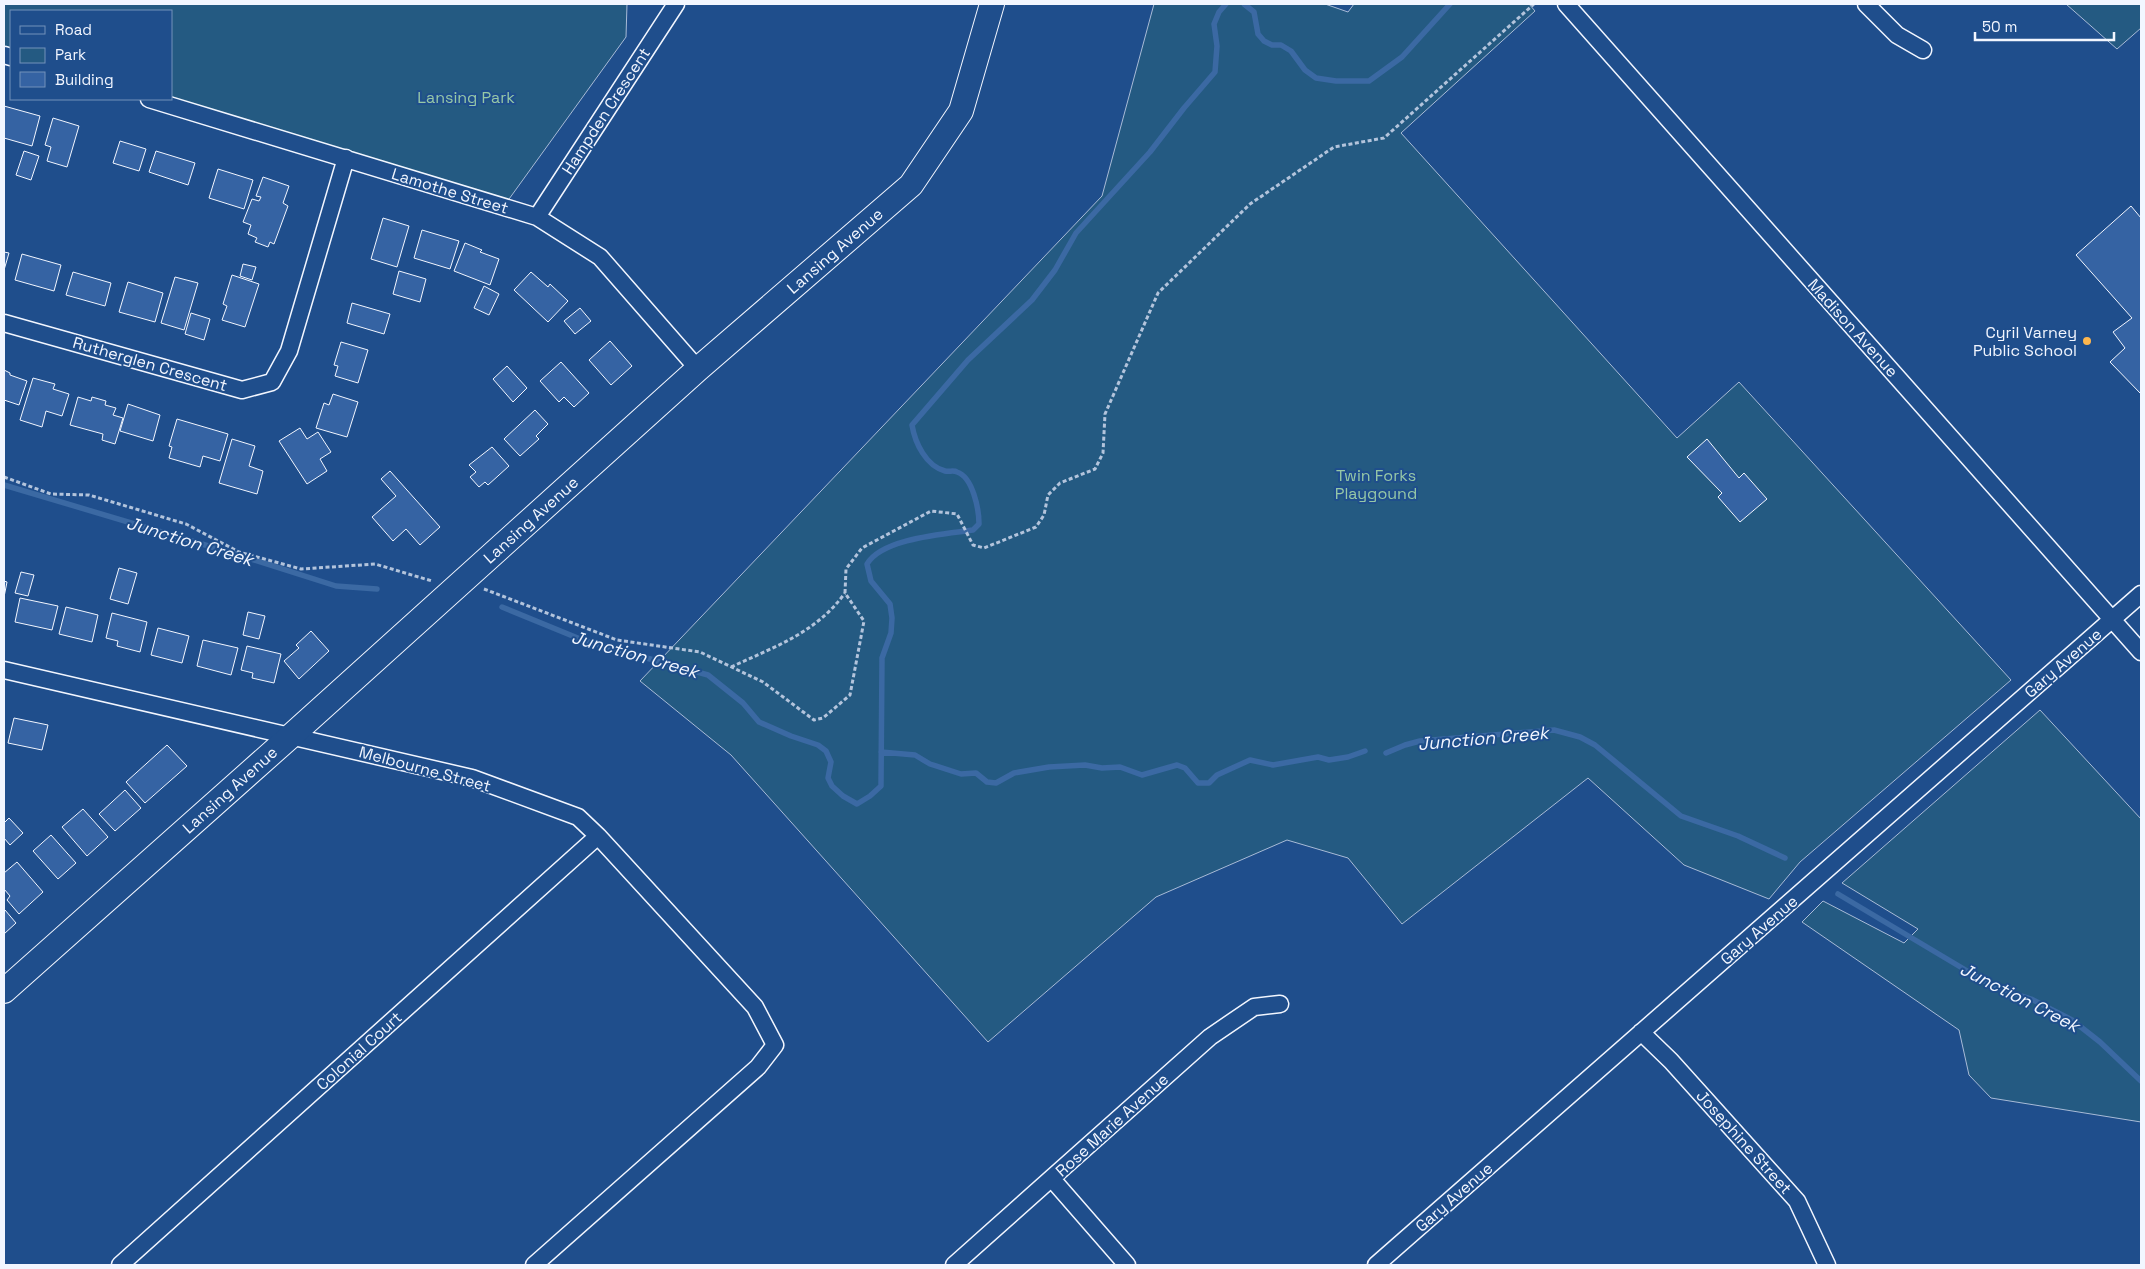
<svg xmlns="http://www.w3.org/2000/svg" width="2145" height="1269" viewBox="0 0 2145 1269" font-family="'Space Grotesk',sans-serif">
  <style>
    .green { fill: #245a82; stroke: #a8bbd7 }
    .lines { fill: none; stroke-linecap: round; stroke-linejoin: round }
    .stream { stroke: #3b69a3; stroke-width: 5.5 }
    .building { fill: #3563a3; stroke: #f2f6ff }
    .street-casing { stroke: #f2f6ff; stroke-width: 19 }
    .secondary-casing { stroke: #f2f6ff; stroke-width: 26 }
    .path { stroke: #b3c4dc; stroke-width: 3; stroke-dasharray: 4 2.5; stroke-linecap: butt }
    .street { stroke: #1f4e8c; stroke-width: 16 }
    .secondary { stroke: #1f4e8c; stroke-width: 24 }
    .poi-dot { fill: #ffb74d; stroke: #1f4e8c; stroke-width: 2 }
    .labels { text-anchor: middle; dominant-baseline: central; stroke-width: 4; stroke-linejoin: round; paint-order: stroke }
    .park-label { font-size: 16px; fill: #97c8a6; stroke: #1f4e8c }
    .street-label { font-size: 16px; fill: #f2f6ff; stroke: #1f4e8c }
    .poi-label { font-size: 16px; fill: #f2f6ff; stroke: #1f4e8c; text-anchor: end }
    .water-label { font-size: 18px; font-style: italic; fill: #f2f6ff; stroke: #1f4e8c }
  </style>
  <rect width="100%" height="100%" fill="#1f4e8c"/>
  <path class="green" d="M4 4H627L626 37 504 206 171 99V11H11V59L4 57Z
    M1154 4H1325L1348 12 1354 4H1529L1535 11 1401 133 1677 438 1739 382 2011 680 1800 862 1769 899 1684 865 1588 778 1402 924 1348 858 1287 840 1156 897 988 1042 731 755 640 681 1102 196Z
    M2066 4H2141V28L2117 49Z
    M2040 710 2141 819V1122L1991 1098 1969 1075 1959 1030 1802 922 1823 901 1904 943 1918 929 1842 883Z"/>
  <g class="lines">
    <path class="stream" d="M1244 4 1254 12 1258 34 1264 41 1272 45H1281L1291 51 1305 70 1316 78 1336 81H1369L1402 57 1450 4
      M4 485 232 553 336 586 377 589
      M502 607 585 641 708 675 743 703 759 722 791 736 818 745 826 751 831 762 828 778 832 786 843 796 857 804 870 796 881 786 882 658 891 633 892 618 890 604 871 581 867 564C882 538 945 534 973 530L979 524C979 510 973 477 957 472 954 470 949 472 945 471 926 466 915 443 912 425L968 360 1032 300 1055 270 1076 233 1150 152 1184 108 1215 72 1217 46 1214 24 1219 12 1226 4
      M881 752 915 755 930 764 961 774 976 773 987 782 996 783 1014 773 1049 767 1085 765 1102 768 1120 767 1142 775 1177 765 1185 768 1198 783H1209L1217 775 1250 760 1273 765 1318 757 1329 760 1348 757 1365 751
      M1386 753 1405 745 1420 741 1554 730 1580 737 1595 745 1681 816 1738 836 1785 858
      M1838 894 1994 987 2031 999 2072 1020 2100 1042 2141 1081"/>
  </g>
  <path class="building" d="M4 106 40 116 32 146 4 138Z
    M53 118 79 126 67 167 47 161 51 147 45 145Z
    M120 141 146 149 139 171 113 163Z
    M24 151 39 156 31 180 16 175Z
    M156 151 195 163 188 185 149 172Z
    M218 169 253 180 244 209 209 198Z
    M263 177 289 186 283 203 288 206 274 244 270 242 268 247 255 242 257 238 248 234 251 225 243 222 252 199 259 201 261 197 256 196Z
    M2131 206 2141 218V394L2110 362 2125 348 2113 332 2132 318 2076 255Z
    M383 218 409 226 397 267 371 259Z
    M422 230 459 241 450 269 414 258Z
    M465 243 482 250 480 252 499 259 490 285 454 271Z
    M4 252 9 253 4 270Z
    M22 254 61 265 54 291 15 280Z
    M243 264 256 267 252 280 240 276Z
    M399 271 426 279 420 302 393 294Z
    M73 272 111 283 105 306 66 295Z
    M531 272 548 287 550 284 568 301 548 322 514 290Z
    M232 275 259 284 245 327 222 320 227 306 223 304Z
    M175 277 198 283 184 330 161 323Z
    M128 282 163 293 155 322 119 312Z
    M484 286 499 294 489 315 474 308Z
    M352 303 390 314 384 334 347 323Z
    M580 308 591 321 575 334 564 321Z
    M191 313 210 319 204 340 185 334Z
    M610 341 632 366 611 385 589 360Z
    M341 342 368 350 358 383 335 376 338 366 334 365Z
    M561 362 589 393 574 407 564 397 559 402 540 381Z
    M507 366 527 388 513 402 493 379Z
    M4 370 10 373V375L27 381 19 405 4 400Z
    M33 378 55 384 53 389 69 394 62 416 46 411 42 427 20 420Z
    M333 394 358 402 347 437 316 428 324 403 329 405Z
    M78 397 91 401 92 397 106 401 105 405 116 408 113 415 123 418 115 444 102 440 103 434 70 425Z
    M128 404 160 415 153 441 120 431Z
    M535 410 548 424 536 436 539 439 520 456 504 439Z
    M177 419 228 434 220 461 203 456 200 467 169 458 172 447 169 446Z
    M300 428 307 439 318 432 331 452 320 459 327 471 307 484 279 441Z
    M232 439 255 446 249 466 263 471 257 494 219 483Z
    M1707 439 1739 478 1744 473 1767 499 1740 522 1718 497 1722 493 1687 457Z
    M492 447 509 466 488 485 485 482 479 487 470 477 476 472 469 465Z
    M390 471 440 527 420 545 406 529 393 541 372 517 396 496 381 479Z
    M119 568 137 573 128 604 110 599Z
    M21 572 34 575 28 596 15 593Z
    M4 581 7 582 4 597Z
    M20 598 58 606 52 630 15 622Z
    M66 607 98 615 92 642 59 634Z
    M248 612 265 616 259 639 243 635Z
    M112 613 147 622 140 652 117 646 118 641 106 638Z
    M158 628 189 636 182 663 151 655Z
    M311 631 329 651 299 679 284 661 299 648 296 645Z
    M203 640 238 648 231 675 197 666Z
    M247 646 281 654 274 683 252 678 253 673 241 670Z
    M14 718 48 725 42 750 8 743Z
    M167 745 187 766 145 803 126 782Z
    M125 790 141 808 115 831 99 814Z
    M83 809 108 837 87 856 62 827Z
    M9 818 23 833 10 845 4 838V823Z
    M51 835 76 863 58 879 33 851Z
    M17 862 43 892 19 914 7 900 10 896 4 889V873Z
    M5 910 16 923 4 934V912Z"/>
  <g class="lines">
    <g class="street-casing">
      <path id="street" d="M1566 4 2141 652
        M1866 4 1897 35 1923 50
        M4 55 11 57
        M149 99 537 217 600 257 698 369
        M537 217 676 4
        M4 323 242 390 272 382 289 351 346 158
        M4 670 472 778 578 817 598 836 755 1007 775 1045 758 1067 534 1265
        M1641 1032 1671 1061 1797 1201 1827 1265
        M1052 1179 1127 1265
        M120 1265 598 836
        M954 1265 1210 1037 1254 1007 1280 1004
        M1376 1265 2141 594"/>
    </g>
    <g class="secondary-casing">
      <path id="secondary" d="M4 991 292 735 698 369 911 185 961 111 992 4"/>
    </g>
    <path class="path" d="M4 477 51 494 89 495 186 524 239 552 301 569 375 564 432 581
      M484 589 617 640 700 652 763 682 814 720 823 718 850 695 864 621 845 593 846 569 862 548 931 511 957 514 973 545 984 548 1036 527 1044 515 1048 495 1060 483 1095 469 1103 453 1105 414 1158 293 1250 204 1334 147 1384 138 1534 4
      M731 667C774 647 816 633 845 593"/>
    <use href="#street" class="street"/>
    <use href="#secondary" class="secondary"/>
  </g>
  <circle class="poi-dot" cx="2087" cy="341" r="5"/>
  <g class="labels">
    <g class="park-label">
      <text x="466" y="97">Lansing Park</text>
      <text x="1376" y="475">Twin Forks<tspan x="1376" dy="18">Playgound</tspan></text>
    </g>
    <g class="street-label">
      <text transform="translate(606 111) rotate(-57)">Hampden Crescent</text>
      <text transform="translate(450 191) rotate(17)">Lamothe Street</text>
      <text transform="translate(835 251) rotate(-41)">Lansing Avenue</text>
      <text transform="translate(1853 328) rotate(48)">Madison Avenue</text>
      <text transform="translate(150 364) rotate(16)">Rutherglen Crescent</text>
      <text transform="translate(531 520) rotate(-42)">Lansing Avenue</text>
      <text transform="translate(2063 663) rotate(-41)">Gary Avenue</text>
      <text transform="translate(425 769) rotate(15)">Melbourne Street</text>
      <text transform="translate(230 790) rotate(-42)">Lansing Avenue</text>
      <text transform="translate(1759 930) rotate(-41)">Gary Avenue</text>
      <text transform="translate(359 1051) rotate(-42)">Colonial Court</text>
      <text transform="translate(1112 1125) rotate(-42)">Rose Marie Avenue</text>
      <text transform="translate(1744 1142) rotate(48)">Josephine Street</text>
      <text transform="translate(1454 1197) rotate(-41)">Gary Avenue</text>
    </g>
    <g class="poi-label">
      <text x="2077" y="332">Cyril Varney<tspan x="2077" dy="18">Public School</tspan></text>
    </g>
    <g class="water-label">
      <text transform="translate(190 541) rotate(17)">Junction Creek</text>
      <text transform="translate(635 654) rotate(16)">Junction Creek</text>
      <text transform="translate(1483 738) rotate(-5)">Junction Creek</text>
      <text transform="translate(2020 997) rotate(27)">Junction Creek</text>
    </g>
  </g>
  <rect width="2145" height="1269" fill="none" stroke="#f2f6ff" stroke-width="10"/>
  <rect x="10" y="10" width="162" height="90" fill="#1f4e8c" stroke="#7391ba"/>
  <rect x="20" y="26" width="25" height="8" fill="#1f4e8c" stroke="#7391ba"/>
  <text x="55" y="35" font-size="15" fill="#f2f6ff">Road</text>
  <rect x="20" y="48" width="25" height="15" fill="#245a82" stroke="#7391ba"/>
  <text x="55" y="60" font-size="15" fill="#f2f6ff">Park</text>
  <rect x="20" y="72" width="25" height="15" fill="#3563a3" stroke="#7391ba"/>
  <text x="55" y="85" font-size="15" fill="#f2f6ff">Building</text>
  <path d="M1975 32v8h139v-8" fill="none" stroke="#f2f6ff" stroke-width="2.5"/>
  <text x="1982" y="32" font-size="15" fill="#f2f6ff" stroke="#1f4e8c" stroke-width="4" paint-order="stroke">50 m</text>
</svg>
